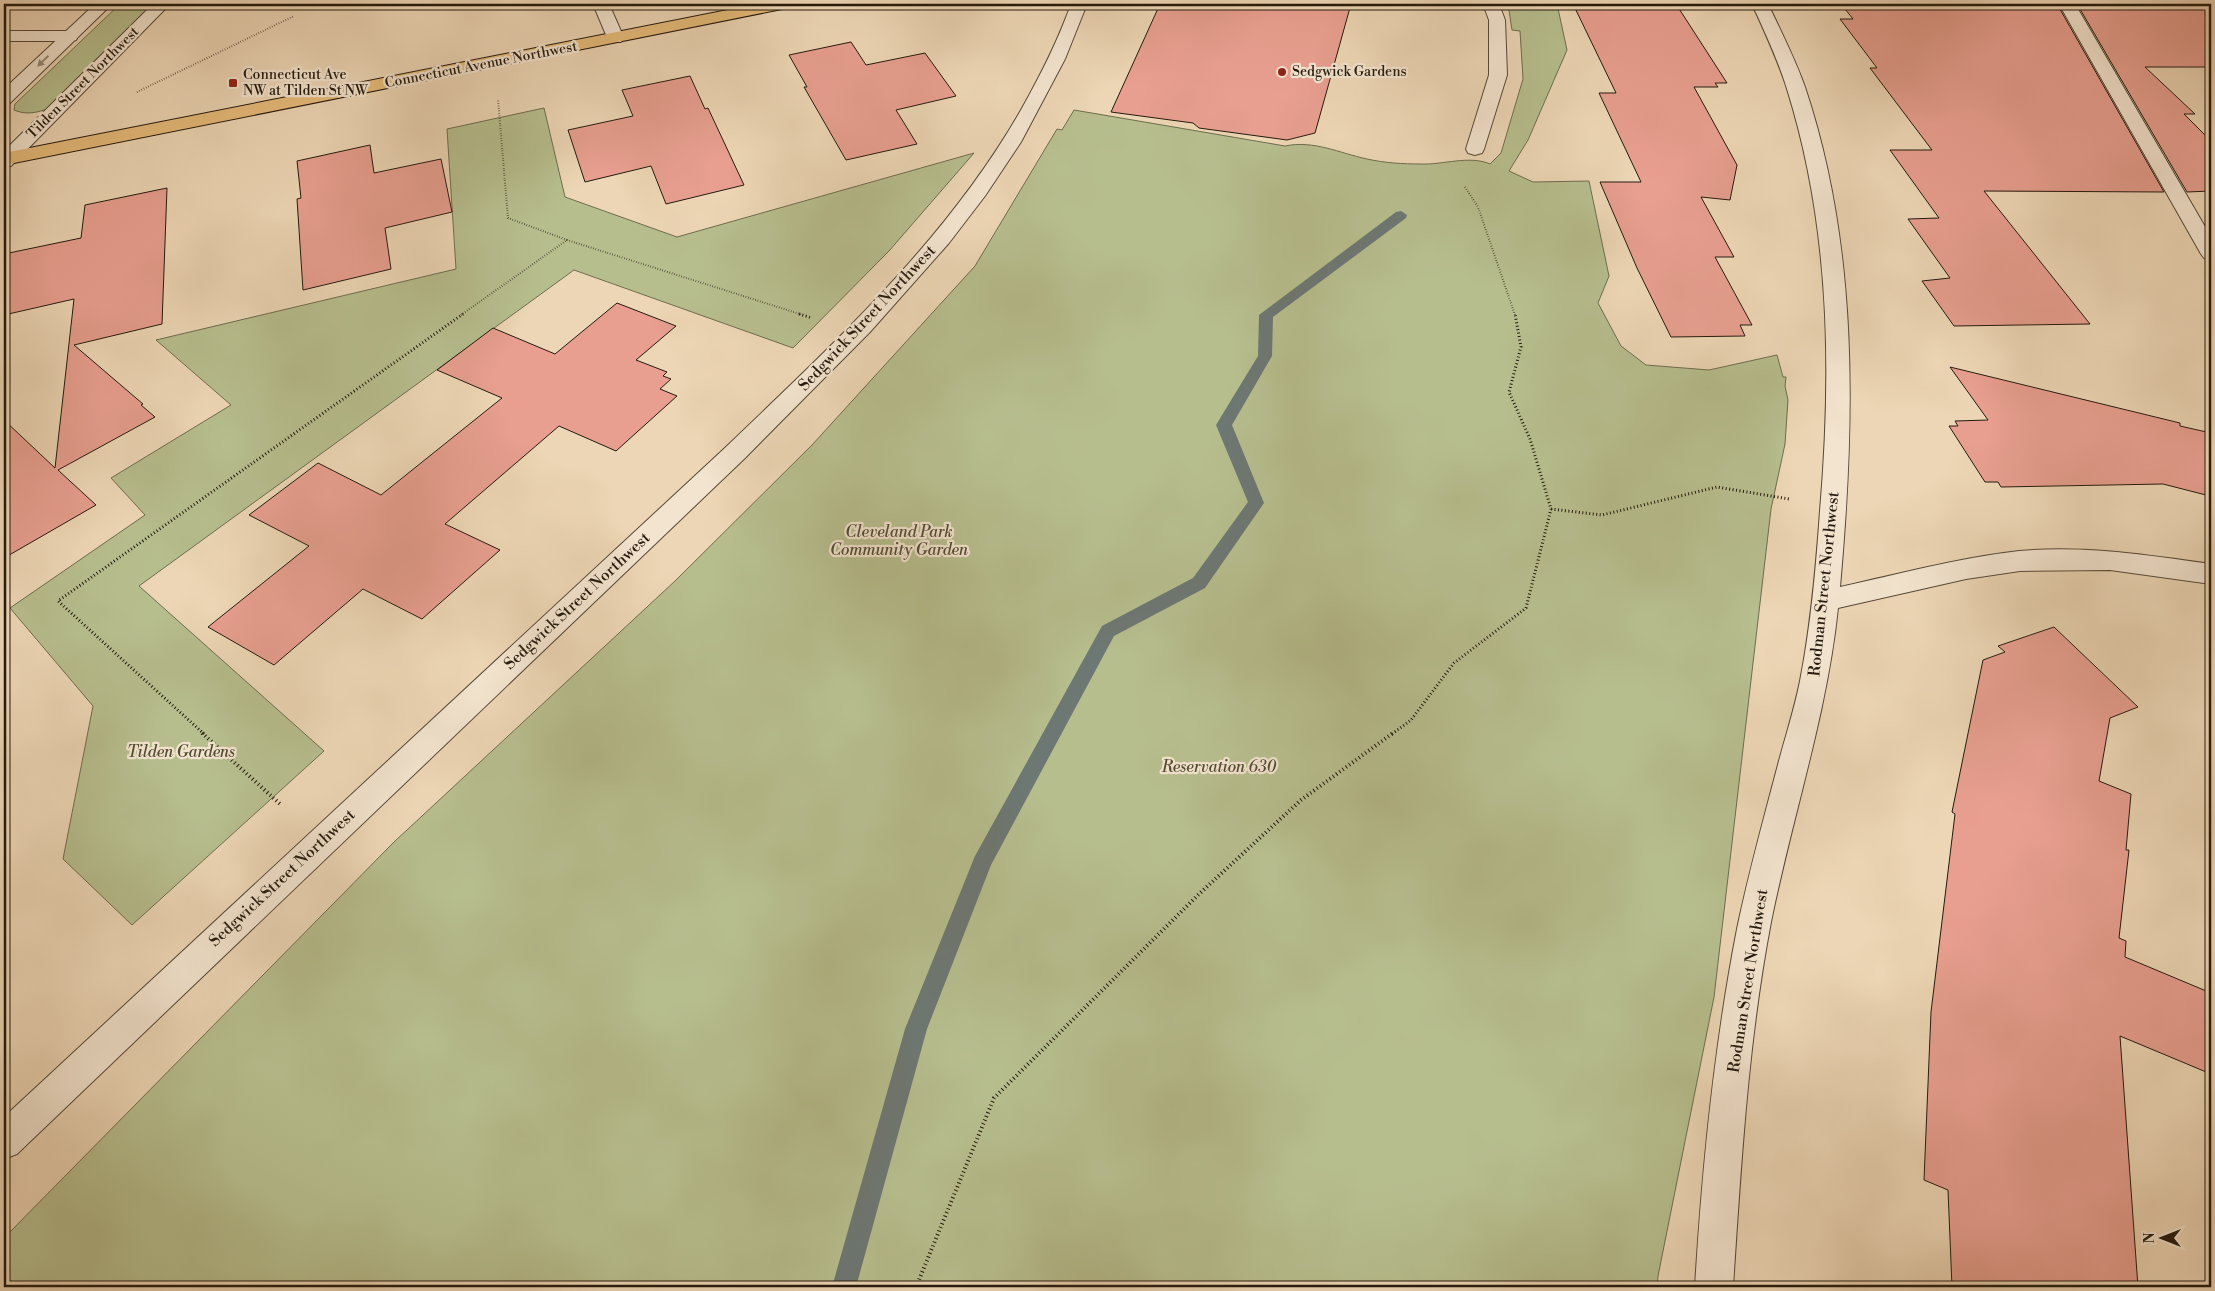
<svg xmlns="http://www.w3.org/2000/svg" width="2215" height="1291" viewBox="0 0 2215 1291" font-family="'Libre Bodoni',serif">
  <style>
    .green { fill: #b7be8e; stroke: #6e6c4e }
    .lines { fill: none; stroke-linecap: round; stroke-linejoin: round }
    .stream { fill: #6d7874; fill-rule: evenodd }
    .building { fill: #e89f90; stroke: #241a0e }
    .service-casing { stroke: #564938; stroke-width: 2 }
    .minor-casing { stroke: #564938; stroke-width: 2 }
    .tertiary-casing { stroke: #564938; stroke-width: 2 }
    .primary-casing { stroke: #241a0e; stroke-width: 2 }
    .path-far2 { stroke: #241a0e; stroke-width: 2; stroke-dasharray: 0.5 2; stroke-linecap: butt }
    .path-far1 { stroke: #241a0e; stroke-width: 3; stroke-dasharray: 1 2.5; stroke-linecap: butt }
    .path { stroke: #241a0e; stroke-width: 4; stroke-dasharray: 1 3; stroke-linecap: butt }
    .service { fill: #f3e4cf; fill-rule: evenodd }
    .minor { fill: #f3e4cf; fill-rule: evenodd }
    .tertiary { fill: #f3e4cf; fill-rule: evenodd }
    .primary { fill: #e6bb7a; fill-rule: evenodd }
    .oneway { fill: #968978 }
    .poi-dot { fill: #8f2418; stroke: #f3e4cf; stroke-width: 2 }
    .labels { text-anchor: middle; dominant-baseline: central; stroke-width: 4.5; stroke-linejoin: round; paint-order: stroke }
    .far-street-label { font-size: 14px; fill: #241a0e; stroke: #f3e4cf }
    .far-poi-label { font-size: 14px; fill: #241a0e; stroke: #f3e4cf; text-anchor: start }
    .street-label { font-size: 16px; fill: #241a0e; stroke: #f3e4cf }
    .park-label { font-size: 16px; font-style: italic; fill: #504b34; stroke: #f3e4cf }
  </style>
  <rect width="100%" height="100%" fill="#edd6b5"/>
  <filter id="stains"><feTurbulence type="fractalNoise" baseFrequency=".004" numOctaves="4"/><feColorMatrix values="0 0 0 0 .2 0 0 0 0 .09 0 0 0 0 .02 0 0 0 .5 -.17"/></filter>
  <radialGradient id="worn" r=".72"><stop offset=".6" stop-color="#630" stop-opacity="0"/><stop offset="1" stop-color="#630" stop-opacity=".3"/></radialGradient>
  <path class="green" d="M120 4H160L61 103C46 110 30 117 14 110L15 104Z
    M1508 4H1557L1567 50 1528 140 1509 171 1533 182 1589 181 1609 276 1598 303 1621 346 1646 365 1709 370 1777 355 1783 377H1786L1785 386 1788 400 1785 444 1771 509 1714 997 1658 1276 1657 1287H4V1238L394 842 675 581 812 445 975 266 1057 129 1062 130 1074 110 1285 146C1314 140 1339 153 1367 159 1385 163 1403 164 1421 164 1443 165 1469 155 1490 164L1501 153 1523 79 1520 31 1512 30Z
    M544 108 565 197 677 237 974 153 889 251 793 348 574 270 139 586 324 751 132 925 63 859 93 706 10 608 145 515 111 478 231 405 156 340 456 269 447 129Z"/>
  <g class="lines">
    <path class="stream" d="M1401 211 1407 215 1406 218 1273 317 1272 356 1232 425 1264 503 1205 588 1114 636 991 865 927 1029 856 1287H832L905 1029 975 856 1102 626 1193 578 1248 502 1216 425 1258 356 1259 315 1396 212Z"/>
  </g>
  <path class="building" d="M1160 4H1351L1315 133 1287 140 1199 128 1193 123 1111 112Z
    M1573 4H1676L1727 83H1715L1718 87H1694L1737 165 1730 200 1701 197 1734 257H1715L1752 325H1740L1745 336 1671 337 1637 268 1600 182H1641L1599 93H1616Z
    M1841 4H2057L2164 192 1984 191 2090 324 1954 326 1922 281 1950 278 1908 219 1939 218 1890 150H1932L1870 68H1877L1840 19H1853Z
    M2077 4H2211V67H2145L2195 114H2184L2211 141V191L2187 192Z
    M851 42 866 65 925 53 956 96 896 110 917 144 846 160 804 87H807L789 55Z
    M690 76 705 109 708 108 744 185 666 204 651 166 585 182 568 130 633 116 622 90Z
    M370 145 374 173 441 159 452 212 385 228 391 269 303 290 297 199 301 198 297 161Z
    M167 188 162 324 74 345 143 404 141 405 155 417 58 470 96 505 4 558V420L55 468 74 299 4 315V254L81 238 85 205Z
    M617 303 676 326 636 360 667 372 663 376 671 379 660 389 677 396 616 451 559 426 445 524 500 550 422 619 363 589 274 665 208 627 309 546 249 515 318 463 381 495 502 398 437 370 493 328 555 354Z
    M1950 367 2180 423V426L2211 433V492L2206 491V495L2163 484 2001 487 1998 482H1985L1949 426H1958L1955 421 1988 420Z
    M2054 627 2138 707 2110 718 2099 781 2131 794 2126 850H2129L2119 938 2126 941 2125 957 2211 993V1074L2120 1036 2138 1287H1952L1948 1190 1924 1180 1931 1012 1955 814 1952 812 1983 660 2005 652 1998 646Z"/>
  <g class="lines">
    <g class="service-casing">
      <path id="service" d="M593 4H609L624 38 621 42H609Z
        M1483 4H1499L1505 20 1507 75 1484 149 1482 153 1475 155 1468 153 1466 149 1489 75V20Z
        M2059 4H2075L2211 237V260L2204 258 2201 254Z
        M4 31H70L76 32 78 36 76 40 70 41H4Z"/>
    </g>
    <g class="minor-casing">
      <path id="minor" d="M1071 4H1087L1065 59 1021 142 985 196 949 243 870 332 744 459 17 1154 4 1159V1117L726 447C834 343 946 241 1021 110 1040 76 1058 41 1071 4Z
        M1752 4H1768C1781 31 1795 59 1805 87 1859 248 1855 420 1840 587 1899 574 1958 558 2019 551 2083 545 2148 555 2211 564V584L2110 570 2020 571 1966 579 1838 608C1827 715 1792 817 1771 922 1748 1042 1741 1165 1733 1287H1695C1702 1168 1714 1047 1737 929 1749 871 1765 814 1780 757 1787 732 1795 706 1800 681 1811 625 1816 568 1820 511 1832 369 1830 226 1787 89 1778 60 1765 32 1752 4Z"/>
    </g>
    <g class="tertiary-casing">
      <path id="tertiary" d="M95 4H112L10 103 4 104V89Z
        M153 4H170L11 166 4 168V151Z"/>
    </g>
    <g class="primary-casing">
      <path id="primary" d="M758 4H790L788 7 782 9 4 165V153Z"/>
    </g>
    <path class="path-far2" d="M137 92 294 16
      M1465 187 1478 207 1515 315
      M567 240 803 315
      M461 315 567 240 508 218 498 99"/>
    <path class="path-far1" d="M799 314 812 318
      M1551 509 1602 515 1717 487 1789 499
      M204 734 58 601 463 314
      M1392 734 1411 720 1454 663 1526 608 1551 509 1530 439 1509 392 1521 347 1515 314"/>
    <path class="path" d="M202 733 280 804
      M916 1287 994 1098 1199 894 1301 800 1393 733"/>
    <use href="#service" class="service"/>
    <use href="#minor" class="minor"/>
    <use href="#tertiary" class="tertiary"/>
    <use href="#primary" class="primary"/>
  </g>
  <defs><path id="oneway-solid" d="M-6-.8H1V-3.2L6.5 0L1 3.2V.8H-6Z" transform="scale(1.25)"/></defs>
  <use class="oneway" href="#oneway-solid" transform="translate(43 61) rotate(136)"/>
  <g class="poi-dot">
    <circle cx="1282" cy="72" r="5"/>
    <rect x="228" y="78" width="10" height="10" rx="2.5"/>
  </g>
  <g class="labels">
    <g class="far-street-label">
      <text transform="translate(481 65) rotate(-11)">Connecticut Avenue Northwest</text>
      <text transform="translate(83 83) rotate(-45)">Tilden Street Northwest</text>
    </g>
    <g class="far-poi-label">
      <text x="1292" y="72">Sedgwick Gardens</text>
      <text x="243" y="75">Connecticut Ave<tspan x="243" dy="16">NW at Tilden St NW</tspan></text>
    </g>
    <g class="street-label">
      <text transform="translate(867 318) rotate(-47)">Sedgwick Street Northwest</text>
      <text transform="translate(1824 584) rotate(-84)">Rodman Street Northwest</text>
      <text transform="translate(577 601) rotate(-43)">Sedgwick Street Northwest</text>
      <text transform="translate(282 878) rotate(-43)">Sedgwick Street Northwest</text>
      <text transform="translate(1748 981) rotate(-81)">Rodman Street Northwest</text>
    </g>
    <g class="park-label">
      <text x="899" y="532">Cleveland Park<tspan x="899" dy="18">Community Garden</tspan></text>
      <text x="181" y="752">Tilden Gardens</text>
      <text x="1219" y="767">Reservation 630</text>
    </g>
  </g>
  <rect width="2215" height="1291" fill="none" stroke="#edd6b5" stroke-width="20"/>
  <rect x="5" y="5" width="2205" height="1281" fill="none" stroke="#241a0e" stroke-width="2.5"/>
  <rect x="10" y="10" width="2195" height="1271" fill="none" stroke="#241a0e"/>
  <g transform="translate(2162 1238) rotate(270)" stroke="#f3e4cf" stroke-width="4" paint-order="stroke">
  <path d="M0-4L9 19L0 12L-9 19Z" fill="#241a0e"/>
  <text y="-8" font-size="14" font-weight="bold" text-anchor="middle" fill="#241a0e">N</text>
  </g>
  <rect width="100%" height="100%" filter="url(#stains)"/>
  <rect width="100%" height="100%" fill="url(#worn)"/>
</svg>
